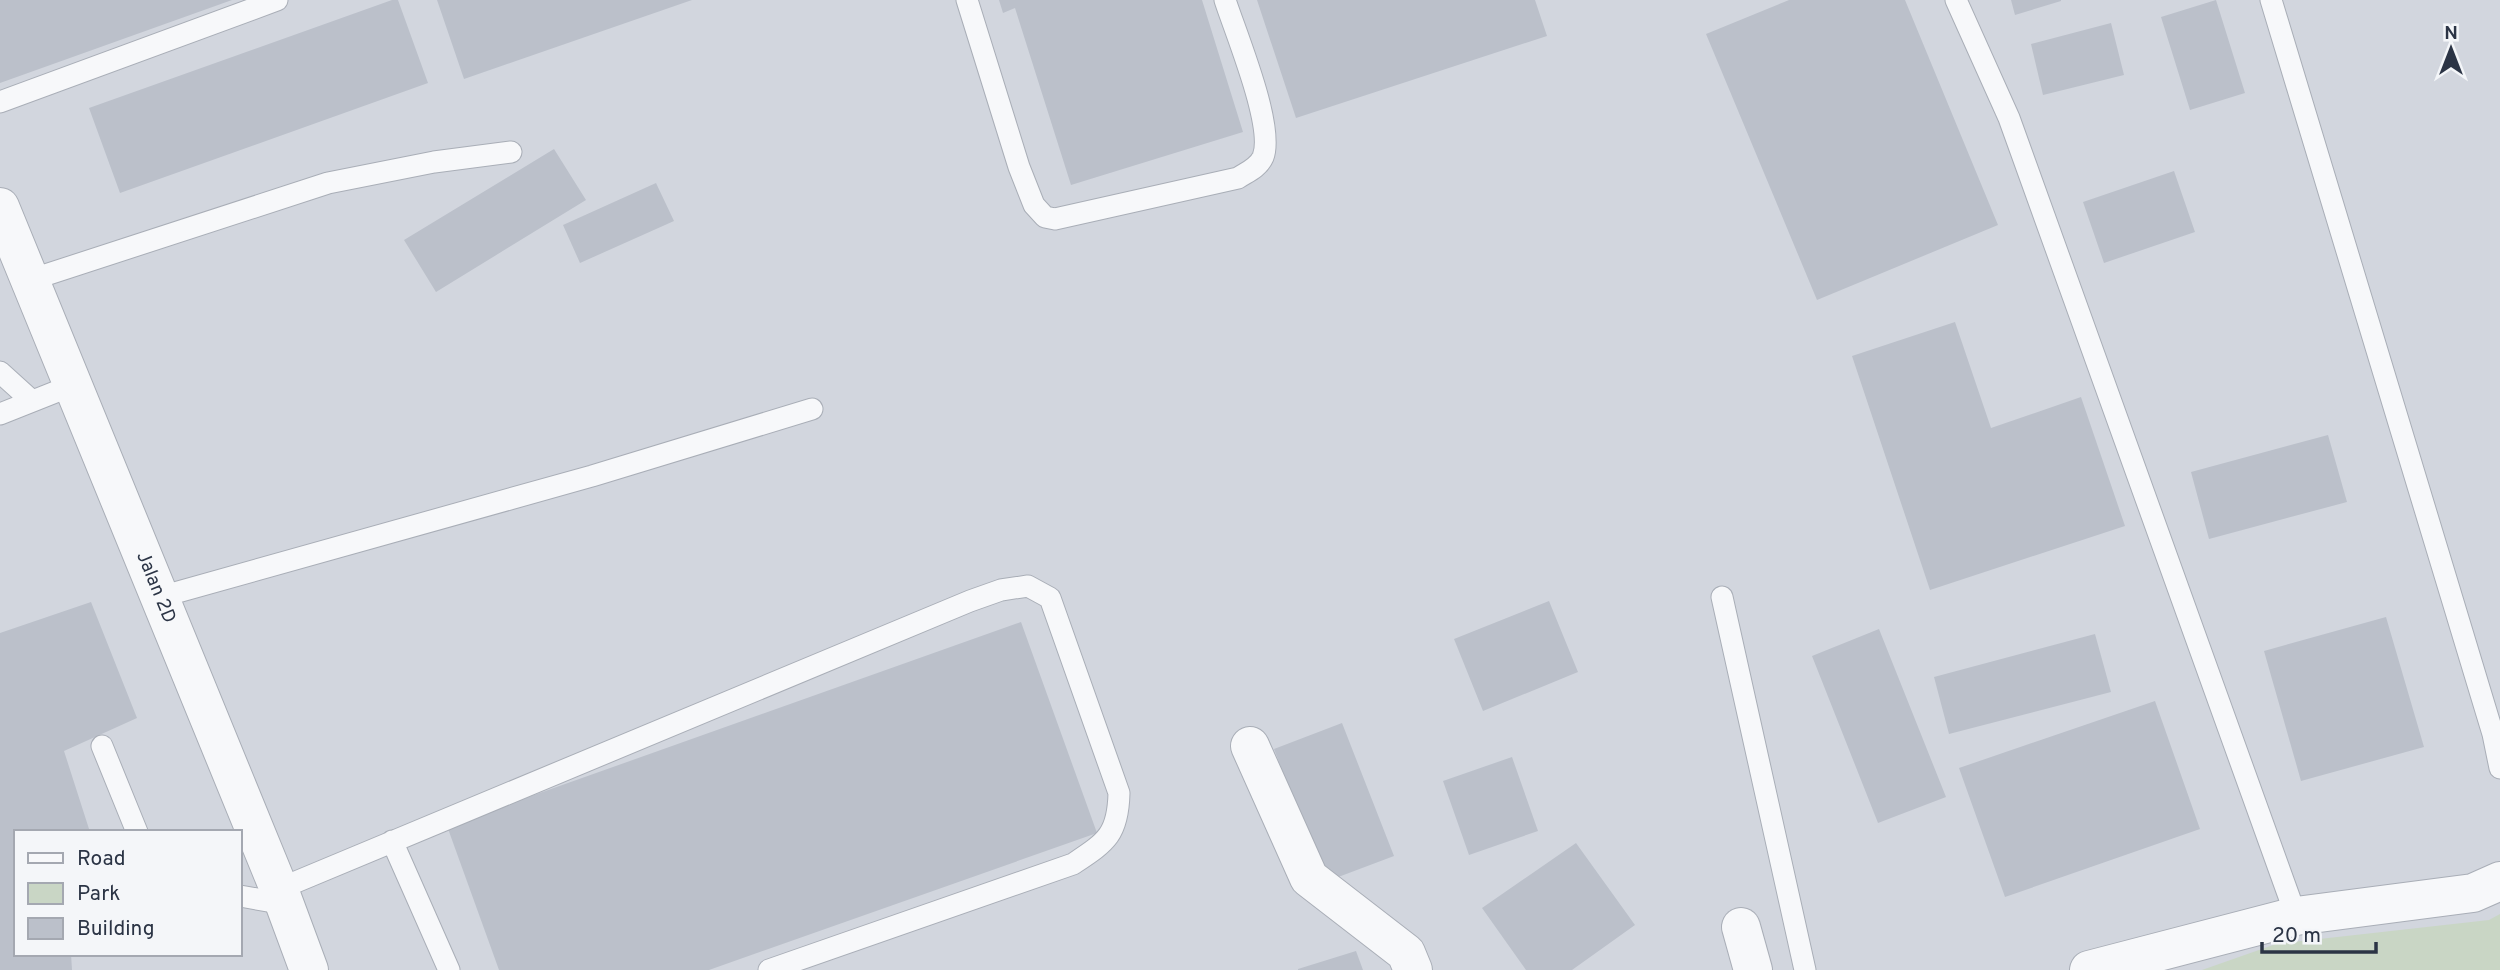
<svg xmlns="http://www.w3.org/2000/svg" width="2500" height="970" viewBox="0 0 2500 970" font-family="Overpass,sans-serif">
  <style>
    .built { fill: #d2d6de; fill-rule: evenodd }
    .green { fill: #c9d6c5 }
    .building { fill: #bbc0ca }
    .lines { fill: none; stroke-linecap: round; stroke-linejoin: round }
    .service-casing { stroke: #a9aeb7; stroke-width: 23 }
    .minor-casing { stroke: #a9aeb7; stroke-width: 40 }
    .service { stroke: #f7f8fa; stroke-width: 21 }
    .minor { stroke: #f7f8fa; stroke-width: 38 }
    .labels { text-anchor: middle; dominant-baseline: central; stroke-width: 7; stroke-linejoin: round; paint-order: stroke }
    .street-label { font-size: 19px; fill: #2b3445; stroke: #f4f6f9 }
  </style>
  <rect width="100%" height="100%" fill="#e4e7ec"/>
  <path class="built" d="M0 0H2500V970H0ZM16 832H240V954H16Z"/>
  <path class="green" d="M2500 914V970H2202L2276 944 2489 920Z"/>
  <path class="building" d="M0 0H232L0 83Z
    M392 0H398L428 83 120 193 89 108Z
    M437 0H692L464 79Z
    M999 0H1202L1243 132 1071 185 1015 8 1003 13Z
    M1257 0H1535L1547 36 1296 118Z
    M1789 0H1905L1998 225 1817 300 1706 34Z
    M2011 0H2061V1L2015 15Z
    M2216 0 2245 93 2190 110 2161 17Z
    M2111 23 2124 75 2043 95 2031 44Z
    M554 149 586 200 436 292 404 240Z
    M2174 171 2195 232 2104 263 2083 202Z
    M656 183 674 221 580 263 563 225Z
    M1955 322 1991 428 2081 397 2125 526 1930 590 1852 356Z
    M2328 435 2347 502 2209 539 2191 472Z
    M1549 601 1578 672 1483 711 1454 639Z
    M91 602 137 718 64 751 90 832H16V954H71L72 970H0V633Z
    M2386 617 2424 747 2301 781 2264 651Z
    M1021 622 1097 833 709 970H499L447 826Z
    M1879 629 1946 797 1878 823 1812 656Z
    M2095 634 2111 692 1949 734 1934 677Z
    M2155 701 2200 829 2005 897 1959 768Z
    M1342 723 1394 856 1325 882 1274 749Z
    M1512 757 1538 831 1469 855 1443 781Z
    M1576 843 1635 925 1572 970H1526L1482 908Z
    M1356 951 1363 970H1298V969Z"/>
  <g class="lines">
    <g class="service-casing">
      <path id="service" d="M967 0 1019 167 1034 205 1045 217 1055 219 1238 178C1247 172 1258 168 1263 157 1275 127 1236 34 1225 0
        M1956 0 2009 118 2296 916
        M2271 0 2493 734 2500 768
        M0 102 277 0
        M30 280 328 183 434 162 511 152
        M0 372 32 401
        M0 414 73 385
        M160 597 592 476 812 409
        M1722 597 1805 970
        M102 746 137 832
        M392 841 449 970
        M279 889 970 601 1001 590 1028 586 1050 598 1119 793C1118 835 1106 842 1073 864L769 970
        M240 896 285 904"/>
    </g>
    <g class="minor-casing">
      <g id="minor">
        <path id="s1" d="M0 207 279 889 309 970"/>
        <path d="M1250 746 1309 878 1406 953 1413 970"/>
        <path d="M1741 927 1753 970"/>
        <path d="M2089 970 2296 916 2473 893 2500 881"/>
      </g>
    </g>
    <use href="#service" class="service"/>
    <use href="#minor" class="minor"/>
  </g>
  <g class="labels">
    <g class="street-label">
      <text stroke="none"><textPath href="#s1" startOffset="411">Jalan 2D</textPath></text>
    </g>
  </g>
  <rect x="14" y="830" width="228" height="126" fill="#f4f6f9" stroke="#a4a8b1" stroke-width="2"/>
  <rect x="28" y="853" width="35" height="10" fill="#f7f8fa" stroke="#a4a8b1" stroke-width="2"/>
  <text x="77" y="865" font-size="21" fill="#2b3445">Road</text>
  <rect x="28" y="883" width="35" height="21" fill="#c9d6c5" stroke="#a4a8b1" stroke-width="2"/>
  <text x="77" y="900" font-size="21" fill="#2b3445">Park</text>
  <rect x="28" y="918" width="35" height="21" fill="#bbc0ca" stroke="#a4a8b1" stroke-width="2"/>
  <text x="77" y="935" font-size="21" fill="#2b3445">Building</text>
  <g transform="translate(2451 49)" stroke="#f4f6f9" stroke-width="5" paint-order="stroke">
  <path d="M0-5L12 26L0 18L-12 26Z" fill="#2b3445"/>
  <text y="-10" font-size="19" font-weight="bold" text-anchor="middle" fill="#2b3445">N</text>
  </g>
  <path d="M2262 942v10h114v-10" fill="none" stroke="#2b3445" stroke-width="3.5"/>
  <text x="2272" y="942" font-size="21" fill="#2b3445" stroke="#f4f6f9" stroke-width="5" paint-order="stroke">20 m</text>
</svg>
